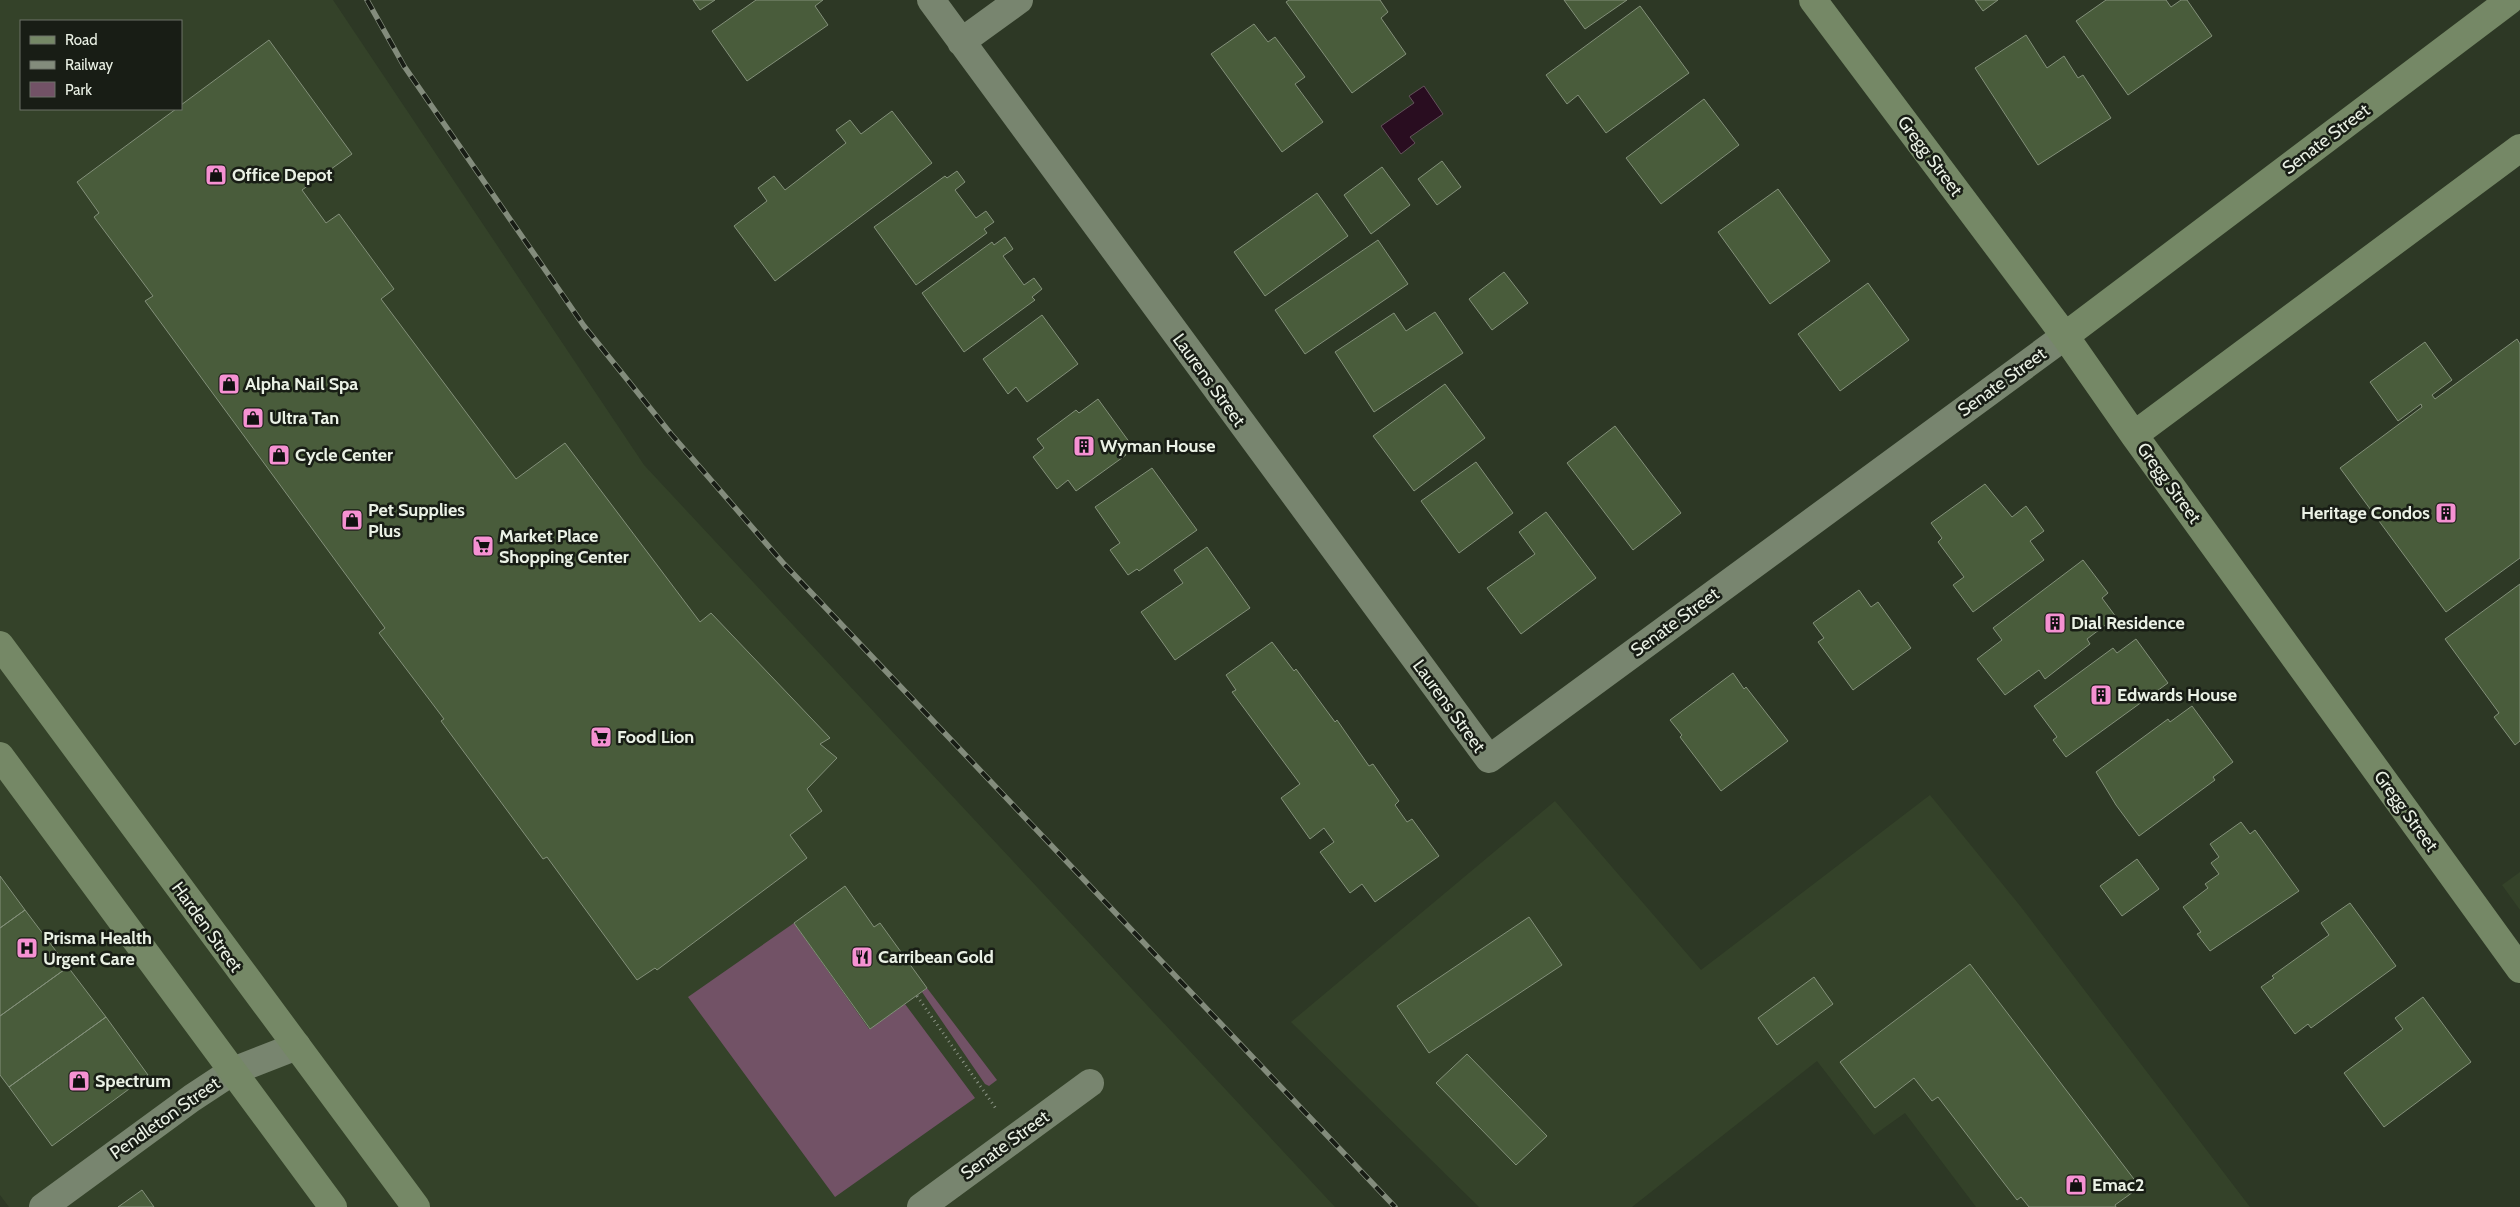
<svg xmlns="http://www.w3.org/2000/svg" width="2520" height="1207" viewBox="0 0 2520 1207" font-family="Cabin,sans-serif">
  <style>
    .built { fill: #344229; fill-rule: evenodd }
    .green { fill: #725266 }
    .water { fill: #290d20; stroke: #63515b }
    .building { fill: #495c3b; stroke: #83907a }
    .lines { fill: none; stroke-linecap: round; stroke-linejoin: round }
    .path { stroke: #8d9687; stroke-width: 3; stroke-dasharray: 1 4; stroke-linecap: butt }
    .street { stroke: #78856f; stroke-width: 28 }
    .secondary { stroke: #758866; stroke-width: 28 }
    .rail-casing { stroke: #838c7c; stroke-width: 5.5 }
    .rail { stroke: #181d15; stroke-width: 4; stroke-dasharray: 11; stroke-linecap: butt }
    .labels { text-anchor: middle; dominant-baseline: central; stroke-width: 5; stroke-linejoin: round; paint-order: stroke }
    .street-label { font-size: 18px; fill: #eaf1e5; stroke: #181d15 }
    .poi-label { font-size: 18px; font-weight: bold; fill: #eaf1e5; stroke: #181d15; text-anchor: start }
  </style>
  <rect width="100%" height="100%" fill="#2d3825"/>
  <path class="built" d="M0 0H333L644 465 1335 1207H9L0 1195ZM21 21H181V109H21Z
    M1930 795 2021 907 2250 1207H1976L1905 1113 1874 1135 1817 1061 1632 1207H1479L1291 1022 1555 801 1701 970Z
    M2520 872V910L2502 885Z"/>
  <path class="green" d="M794 923 869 1029 905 1004 975 1098 835 1197 688 997Z
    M927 988 997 1080 989 1086 985 1084 922 992Z"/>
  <path class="water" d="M1424 86 1443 114 1410 137 1415 143 1401 154 1381 126 1414 103 1409 96Z"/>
  <path class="building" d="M693 0H715L700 10Z
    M756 0H823L815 6 828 25 747 81 712 31Z
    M1289 0H1380L1388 12 1381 18 1406 54 1352 93 1286 2Z
    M1564 0H1627L1585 29Z
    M1975 0H1998L1983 11Z
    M2106 0H2166L2171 7 2181 0H2187L2212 36 2128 95 2076 21Z
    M1640 6 1689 73 1606 133 1578 95 1567 104 1546 75Z
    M1254 24 1268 42 1275 37 1305 77 1295 84 1323 122 1282 152 1211 54Z
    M2026 35 2047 68 2064 56 2078 78 2083 75 2111 118 2038 165 1975 68Z
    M269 40 352 154 302 190 326 223 339 214 394 289 381 299 516 479 565 443 700 622 711 613 830 738 820 744 837 758 807 789 822 811 790 835 807 858 657 970 655 968 637 980 547 857 543 859 441 721 444 719 379 633 385 628 145 301 153 296 94 217 99 213 77 182 176 109H181V105Z
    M1704 99 1739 145 1661 204 1626 158Z
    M892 111 932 163 775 281 734 226 767 201 758 188 774 176 785 190 846 143 836 130 850 120 861 134Z
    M1442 161 1461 187 1437 205 1418 179Z
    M1382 167 1410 205 1371 234 1344 195Z
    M957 171 965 182 955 190 976 218 986 211 994 222 984 229 987 233 916 285 874 227 945 176 947 178Z
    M1778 189 1830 261 1770 304 1718 232Z
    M1317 193 1348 236 1265 296 1234 252Z
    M1005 237 1013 249 1003 256 1024 285 1034 278 1042 289 1032 297 1035 300 964 352 922 293 992 242 994 245Z
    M1378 240 1408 284 1305 354 1275 310Z
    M1504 272 1528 303 1492 330 1469 299Z
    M1868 283 1909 340 1840 391 1798 334Z
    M1435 312 1463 353 1374 412 1335 352 1394 313 1406 331Z
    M1042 315 1078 364 1027 402 1016 387 1008 394 983 359Z
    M2517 339 2520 344V558L2446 612 2340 468 2422 407 2421 404 2398 421 2370 382 2425 342 2452 380 2432 395 2435 399Z
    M1445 384 1485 438 1414 491 1373 436Z
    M1098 399 1130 443 1121 449 1126 455 1076 491 1068 480 1057 489 1033 457 1044 448 1037 439 1076 410 1079 413Z
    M1615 426 1681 513 1633 550 1567 463Z
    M1476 462 1513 513 1459 553 1421 501Z
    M1152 468 1197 530 1139 571 1137 569 1128 575 1110 550 1120 543 1095 507Z
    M1985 484 2012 517 2026 506 2044 531 2030 541 2044 560 1973 612 1953 585 1964 577 1938 542 1942 538 1931 523Z
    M1546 512 1596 578 1521 634 1487 588 1535 554 1519 532Z
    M1207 547 1250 608 1175 660 1141 612 1183 583 1174 570Z
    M2083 560 2108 593 2102 598 2116 617 2087 639 2090 644 2045 679 2039 670 2005 695 1977 659 2002 640 1993 628Z
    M2520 584V741L2515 745 2494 717 2499 713 2445 639Z
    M1859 590 1871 607 1878 602 1911 648 1853 690 1818 642 1824 638 1813 623Z
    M2136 639 2168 683 2066 757 2053 740 2057 737 2034 706 2113 648 2117 653Z
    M1272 642 1294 671 1296 669 1335 722 1337 720 1369 766 1373 764 1399 801 1395 805 1407 822 1412 819 1439 856 1375 902 1362 884 1350 893 1320 852 1334 842 1324 828 1310 839 1281 798 1300 784 1232 692 1236 690 1226 675Z
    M1733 673 1744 689 1746 687 1788 741 1721 791 1680 737 1682 735 1670 720Z
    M2192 706 2233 762 2213 777 2215 780 2139 836 2116 805 2096 772 2168 719 2170 722Z
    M2241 822 2250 834 2255 830 2299 891 2210 951 2197 934 2201 932 2183 907 2208 888 2205 884 2219 874 2211 863 2219 857 2210 844Z
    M2137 859 2159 889 2122 916 2100 886Z
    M0 876 25 910 0 928Z
    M845 886 874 927 880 923 927 988 870 1029 794 923Z
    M2350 903 2396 966 2311 1028 2308 1024 2295 1034 2261 987 2274 978 2272 976 2329 935 2321 923Z
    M25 910 68 967 0 1016V928Z
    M1529 917 1562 965 1429 1053 1397 1006Z
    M1970 964 2140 1187 2115 1205 2116 1207H2029L2021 1197 2017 1200 1938 1097 1932 1101 1914 1078 1875 1108 1840 1062Z
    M68 967 106 1017 9 1087 0 1075V1016Z
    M1814 977 1833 1004 1777 1045 1758 1018Z
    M2423 997 2471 1062 2384 1127 2344 1073 2403 1029 2395 1018Z
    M106 1017 148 1075 52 1146 9 1087Z
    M1467 1054 1547 1136 1516 1165 1436 1083Z
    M142 1190 154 1207H118Z"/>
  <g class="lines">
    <path class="path" d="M917 996 997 1110"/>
    <path class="street" d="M931 0 1489 759 2065 336
      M961 42 1019 0
      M43 1207 192 1098 233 1071 297 1046
      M921 1207 1090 1083"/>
    <path class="secondary" d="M1813 0 2065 336 2134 435 2520 969
      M2065 336 2510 0
      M2134 435 2520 148
      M0 645 416 1207
      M0 756 333 1207"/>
    <g class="rail-casing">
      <path id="rail" d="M367 0 404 66 584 326 671 434 784 564 1395 1207"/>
    </g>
    <use href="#rail" class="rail"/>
  </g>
  <defs>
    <g id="shop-square" transform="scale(1.125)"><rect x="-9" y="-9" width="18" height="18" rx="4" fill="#f591d2" stroke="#181d15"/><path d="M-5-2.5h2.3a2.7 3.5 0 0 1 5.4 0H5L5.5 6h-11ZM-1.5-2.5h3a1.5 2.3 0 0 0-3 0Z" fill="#111"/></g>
    <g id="building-square" transform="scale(1.125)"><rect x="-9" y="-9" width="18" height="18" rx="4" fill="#f591d2" stroke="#181d15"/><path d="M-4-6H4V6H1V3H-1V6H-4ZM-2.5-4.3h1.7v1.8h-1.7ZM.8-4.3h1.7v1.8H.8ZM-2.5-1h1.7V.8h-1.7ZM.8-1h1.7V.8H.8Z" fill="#111"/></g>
    <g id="supermarket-square" transform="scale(1.125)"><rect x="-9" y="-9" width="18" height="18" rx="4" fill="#f591d2" stroke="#181d15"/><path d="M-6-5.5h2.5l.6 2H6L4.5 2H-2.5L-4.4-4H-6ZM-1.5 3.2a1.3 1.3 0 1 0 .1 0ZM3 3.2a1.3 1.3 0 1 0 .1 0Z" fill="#111"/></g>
    <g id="hospital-square" transform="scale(1.125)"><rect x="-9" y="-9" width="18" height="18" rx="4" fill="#f591d2" stroke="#181d15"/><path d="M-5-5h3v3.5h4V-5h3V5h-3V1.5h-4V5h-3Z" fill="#111"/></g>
    <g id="restaurant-square" transform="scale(1.125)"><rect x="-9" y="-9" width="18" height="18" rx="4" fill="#f591d2" stroke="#181d15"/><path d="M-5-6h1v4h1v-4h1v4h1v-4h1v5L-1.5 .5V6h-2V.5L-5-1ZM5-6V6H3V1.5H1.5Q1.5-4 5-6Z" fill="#111"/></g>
  </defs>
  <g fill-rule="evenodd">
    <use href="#shop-square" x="216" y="175"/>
    <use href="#shop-square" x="229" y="384"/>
    <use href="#shop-square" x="253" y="418"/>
    <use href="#building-square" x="1084" y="446"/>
    <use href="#shop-square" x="279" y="455"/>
    <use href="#building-square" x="2446" y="513"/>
    <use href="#shop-square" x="352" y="520"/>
    <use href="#supermarket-square" x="483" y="546"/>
    <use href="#building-square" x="2055" y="623"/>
    <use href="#building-square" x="2101" y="695"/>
    <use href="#supermarket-square" x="601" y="737"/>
    <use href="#hospital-square" x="27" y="948"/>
    <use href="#restaurant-square" x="862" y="957"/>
    <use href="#shop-square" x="79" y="1081"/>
    <use href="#shop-square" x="2076" y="1185"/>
  </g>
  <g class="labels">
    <g class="street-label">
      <text transform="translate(2326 139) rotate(-37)">Senate Street</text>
      <text transform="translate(1930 156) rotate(53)">Gregg Street</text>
      <text transform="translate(1209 380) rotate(54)">Laurens Street</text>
      <text transform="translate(2002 382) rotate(-36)">Senate Street</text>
      <text transform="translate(2169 483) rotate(54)">Gregg Street</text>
      <text transform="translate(1675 622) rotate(-36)">Senate Street</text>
      <text transform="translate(1449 706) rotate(54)">Laurens Street</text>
      <text transform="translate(2406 811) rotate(54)">Gregg Street</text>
      <text transform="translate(207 927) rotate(54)">Harden Street</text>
      <text transform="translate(165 1118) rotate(-35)">Pendleton Street</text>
      <text transform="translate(1005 1145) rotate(-36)">Senate Street</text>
    </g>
    <g class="poi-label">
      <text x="232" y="175">Office Depot</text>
      <text x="245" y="384">Alpha Nail Spa</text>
      <text x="269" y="418">Ultra Tan</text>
      <text x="1100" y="446">Wyman House</text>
      <text x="295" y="455">Cycle Center</text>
      <text x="368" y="510">Pet Supplies<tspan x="368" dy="21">Plus</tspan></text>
      <text x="2430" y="513" text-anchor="end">Heritage Condos</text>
      <text x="499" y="536">Market Place<tspan x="499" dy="21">Shopping Center</tspan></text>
      <text x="2071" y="623">Dial Residence</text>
      <text x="2117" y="695">Edwards House</text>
      <text x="617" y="737">Food Lion</text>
      <text x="43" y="938">Prisma Health<tspan x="43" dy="21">Urgent Care</tspan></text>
      <text x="878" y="957">Carribean Gold</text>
      <text x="95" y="1081">Spectrum</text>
      <text x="2092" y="1185">Emac2</text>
    </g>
  </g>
  <rect x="20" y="20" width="162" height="90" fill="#181d15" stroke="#6c7268"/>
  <rect x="30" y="36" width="25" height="8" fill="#758866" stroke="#6c7268"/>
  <text x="65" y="45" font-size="15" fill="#eaf1e5">Road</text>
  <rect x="30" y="61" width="25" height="8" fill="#838c7c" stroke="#6c7268"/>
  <text x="65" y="70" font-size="15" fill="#eaf1e5">Railway</text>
  <rect x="30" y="82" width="25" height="15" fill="#725266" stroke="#6c7268"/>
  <text x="65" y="95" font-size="15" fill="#eaf1e5">Park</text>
</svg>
